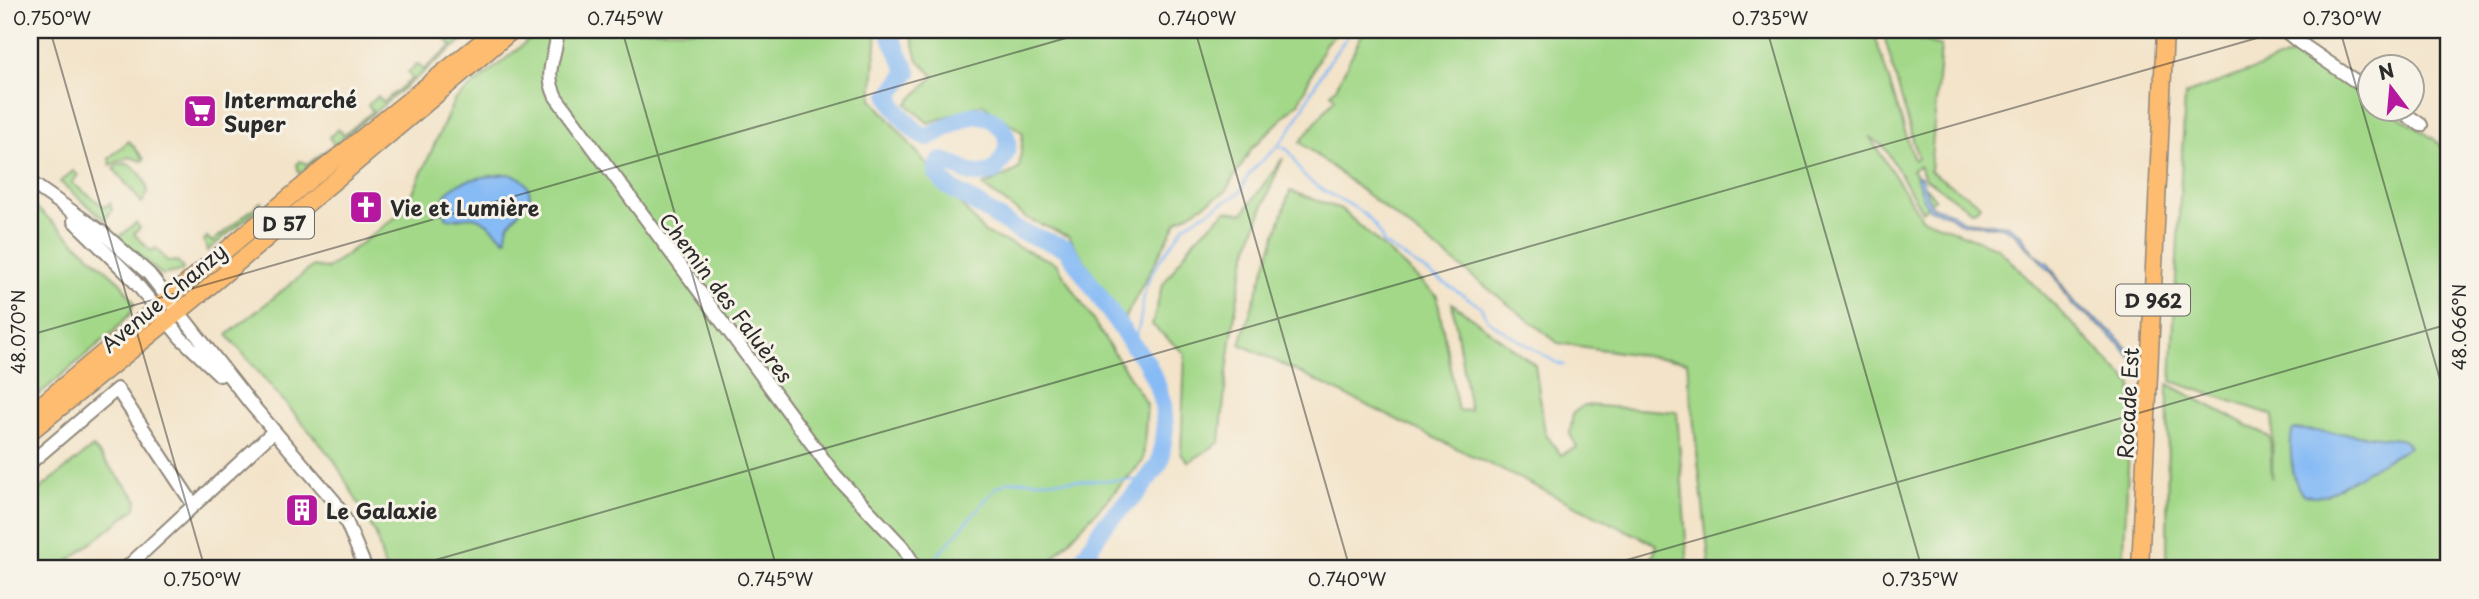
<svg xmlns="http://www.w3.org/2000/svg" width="2479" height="599" viewBox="0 0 2479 599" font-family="'Playpen Sans',sans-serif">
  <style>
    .green { fill: #a2d888; stroke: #66825a; stroke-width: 2 }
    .water { fill: #87bbf5; stroke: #597390; stroke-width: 2 }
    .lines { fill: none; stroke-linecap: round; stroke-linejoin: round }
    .stream { stroke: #87bbf5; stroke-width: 2.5 }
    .river { stroke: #87bbf5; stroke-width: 18 }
    .minor-casing { stroke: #8f877a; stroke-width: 16 }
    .major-casing { stroke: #8f877a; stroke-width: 19 }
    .minor { stroke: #fff; stroke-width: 12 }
    .major { stroke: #fdbc6f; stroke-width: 16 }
    .ticks { fill: none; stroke: #2b2b2b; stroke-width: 2; stroke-opacity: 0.45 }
    .labels { text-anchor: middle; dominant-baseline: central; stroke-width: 6; stroke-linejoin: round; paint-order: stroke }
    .shield { fill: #f7f3e8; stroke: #686764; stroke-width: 2 }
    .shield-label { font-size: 19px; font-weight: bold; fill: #2b2b2b }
    .poi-label { font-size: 21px; font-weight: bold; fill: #2b2b2b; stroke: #f7f3e8; text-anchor: start }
    .street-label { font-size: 21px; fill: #2b2b2b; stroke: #f7f3e8 }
    .neatline { fill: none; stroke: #2b2b2b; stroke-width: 2.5 }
    .ticks-label { font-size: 18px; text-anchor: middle; fill: #2b2b2b }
  </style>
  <rect width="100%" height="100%" fill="#f7f3e8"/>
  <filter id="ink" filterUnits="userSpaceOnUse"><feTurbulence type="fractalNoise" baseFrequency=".0143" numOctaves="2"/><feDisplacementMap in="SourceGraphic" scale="14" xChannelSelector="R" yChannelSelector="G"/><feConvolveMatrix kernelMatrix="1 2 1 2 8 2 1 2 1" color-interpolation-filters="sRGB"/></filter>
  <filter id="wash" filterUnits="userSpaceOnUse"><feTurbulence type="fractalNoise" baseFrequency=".00686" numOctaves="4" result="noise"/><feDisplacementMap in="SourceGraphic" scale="28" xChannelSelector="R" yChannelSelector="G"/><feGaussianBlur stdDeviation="1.57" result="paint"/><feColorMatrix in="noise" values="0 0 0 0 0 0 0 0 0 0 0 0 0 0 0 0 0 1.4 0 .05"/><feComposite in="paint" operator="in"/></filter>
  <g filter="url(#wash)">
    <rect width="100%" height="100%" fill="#f3e3c8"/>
    <path class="green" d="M468 30H475L299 174 297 164 300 161 308 164 334 144 329 137 339 129 344 135 373 111 368 105 378 96 383 102 412 79 408 72 418 64 423 70 452 46 447 40 454 34 460 40 470 32Z
      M541 30H877L872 99 985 233 1056 263 1147 404 1143 461 1043 569H385L376 535 334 460 227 335 313 266 327 269 405 210 454 101Z
      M910 30H1339L1325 44 1299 102 1252 148 1225 192 1177 221 1124 320 1068 236 1026 218 983 186 1019 169 1023 133 983 104 928 123 907 104 934 76 918 60Z
      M1376 30H1873L1914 160 1918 158 1884 35 1906 36 1941 46 1930 171 1980 204 1976 210 1971 211 1925 178 1919 166 1912 170 1935 199 1922 211 1885 148 1869 136 1922 218 1998 248 2132 385 2123 569H1710L1687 362 1558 343 1300 142 1335 98 1331 93 1336 88 1362 34Z
      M2299 52 2370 98V108L2387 109 2434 139 2449 156V424L2443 423 2444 447H2449V569H2167L2168 384 2270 437 2272 479 2273 415 2171 381 2185 95Z
      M129 141 144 159 142 161 129 157 110 165 109 158Z
      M1283 158C1269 190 1250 236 1243 270 1231 327 1225 385 1220 442L1189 462 1181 454 1185 354 1152 325 1162 286 1195 239 1226 211 1243 213Z
      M126 163C139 169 145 178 148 192L142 203 114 169 117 165Z
      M73 171 78 175 72 183 105 207 110 203 112 210 105 220 60 182Z
      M1290 191 1341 209 1437 296 1458 411 1470 410 1452 303 1535 365 1545 433 1561 455 1577 447 1570 434 1573 413 1584 405 1677 412 1688 569H1648L1657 545 1240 344Z
      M30 202 121 283 134 303 130 314 113 332 30 402Z
      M261 202 262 206 207 251 204 240 207 237 212 242Z
      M136 223 140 228 134 234 151 251 156 248 168 262 177 261 183 268 182 271 162 275 118 238Z
      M93 447 137 499 136 508 58 569H30V497Z"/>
    <path class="water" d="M506 174C520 175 528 181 530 195 526 212 502 220 507 239L505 240C495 231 485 218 471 217 462 217 456 221 447 218 428 181 482 177 506 174Z
      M1916 175 1921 177 1931 206 1950 212 1963 221 2008 225 2021 235 2035 254 2048 263 2074 303 2113 333 2133 355V359L2107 332 2072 305 2055 276 2015 234 2006 228 1994 226 1962 224 1948 215 1929 209 1924 201Z
      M2295 429 2399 439 2405 441 2409 447 2326 495 2315 496 2304 495C2291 485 2289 446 2292 431Z"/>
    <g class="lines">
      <path class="stream" d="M1277 147C1294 145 1295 168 1305 177 1333 203 1371 203 1384 244L1480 306 1488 320 1497 327 1557 363 1564 365
        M1132 344C1143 326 1140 305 1147 285 1153 266 1169 249 1180 232L1185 225 1241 192C1246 172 1259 164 1274 150 1294 130 1304 104 1318 80 1326 65 1342 43 1353 30
        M926 569 996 488 1009 481 1149 480"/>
      <path class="river" d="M887 30 908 72 889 96C896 111 912 131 927 138 941 131 957 120 971 116 989 111 1010 130 1007 147 1006 157 999 164 994 171 965 181 961 162 940 161L937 167V173L946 185 1019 231 1066 248 1132 344 1147 363 1157 385 1163 405 1165 428 1160 462 1139 491 1104 525 1083 559 1073 569"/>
    </g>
  </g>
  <g filter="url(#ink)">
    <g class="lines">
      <g class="minor-casing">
        <path id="minor" d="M557 30C558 56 542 69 556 97L835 475 902 546 917 569
          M2284 30 2300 43 2370 91
          M2397 108 2421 125
          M30 182 103 233 149 274 251 404 335 502 346 521 366 569
          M74 221 130 276 181 338 220 375
          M30 463 117 389 193 504
          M125 569 274 431"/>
      </g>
      <g class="major-casing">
        <path id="major" d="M30 414 323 169 496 30
          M30 432 196 298 513 30
          M2140 569 2165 30"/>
      </g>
      <use href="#minor" class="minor"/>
      <use href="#major" class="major"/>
    </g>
  </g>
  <path class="ticks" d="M50 30 205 569M622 30 777 569M1195 30 1350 569M1767 30 1922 569M2340 30 2449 411M30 335 1094 30M404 569 2285 30M1595 569 2449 324"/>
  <defs>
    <g id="supermarket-square" transform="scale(1.75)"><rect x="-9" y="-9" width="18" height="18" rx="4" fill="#b5179e" stroke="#f7f3e8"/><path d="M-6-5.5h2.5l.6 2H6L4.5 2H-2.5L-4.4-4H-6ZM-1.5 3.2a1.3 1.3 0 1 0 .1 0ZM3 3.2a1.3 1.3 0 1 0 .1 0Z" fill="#fff"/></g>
    <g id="church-square" transform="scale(1.75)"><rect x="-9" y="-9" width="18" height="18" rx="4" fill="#b5179e" stroke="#f7f3e8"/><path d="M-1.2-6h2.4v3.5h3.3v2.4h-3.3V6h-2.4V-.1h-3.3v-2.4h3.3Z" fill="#fff"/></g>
    <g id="building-square" transform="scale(1.75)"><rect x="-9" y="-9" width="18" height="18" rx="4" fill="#b5179e" stroke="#f7f3e8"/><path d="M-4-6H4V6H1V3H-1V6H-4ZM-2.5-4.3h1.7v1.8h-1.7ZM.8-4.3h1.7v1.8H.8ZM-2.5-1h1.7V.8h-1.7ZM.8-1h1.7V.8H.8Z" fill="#fff"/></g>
  </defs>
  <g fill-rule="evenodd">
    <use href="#supermarket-square" x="200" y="111"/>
    <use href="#church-square" x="366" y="207"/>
    <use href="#building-square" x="302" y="510"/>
  </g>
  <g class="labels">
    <g class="shield">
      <rect x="254" y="207.5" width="60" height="31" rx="5"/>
      <rect x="2116" y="284.5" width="74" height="31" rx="5"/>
    </g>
    <g class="shield-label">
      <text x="284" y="223">D 57</text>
      <text x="2153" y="300">D 962</text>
    </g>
    <g class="poi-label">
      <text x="224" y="99">Intermarché<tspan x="224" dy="24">Super</tspan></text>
      <text x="390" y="207">Vie et Lumière</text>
      <text x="326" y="510">Le Galaxie</text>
    </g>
    <g class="street-label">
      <text transform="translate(163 297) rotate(-40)">Avenue Chanzy</text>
      <text transform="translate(727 297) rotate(53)">Chemin des Faluères</text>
      <text transform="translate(2127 403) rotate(-87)">Rocade Est</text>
    </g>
  </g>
  <rect width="2479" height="599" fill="none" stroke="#f7f3e8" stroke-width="77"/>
  <g transform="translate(2391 88) rotate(344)"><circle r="33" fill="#f7f3e8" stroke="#a5a39c" stroke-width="2"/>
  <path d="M0-5L12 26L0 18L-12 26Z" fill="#b5179e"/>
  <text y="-10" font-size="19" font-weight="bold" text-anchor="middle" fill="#2b2b2b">N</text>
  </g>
  <rect x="38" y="38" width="2402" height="522" class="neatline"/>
  <g class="ticks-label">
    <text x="52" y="25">0.750°W</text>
    <text x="625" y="25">0.745°W</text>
    <text x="1197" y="25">0.740°W</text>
    <text x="1770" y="25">0.735°W</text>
    <text x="2342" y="25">0.730°W</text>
    <text transform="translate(2460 327) rotate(-90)" y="6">48.066°N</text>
    <text transform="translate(19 332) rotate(-90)" y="6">48.070°N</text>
    <text x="202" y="586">0.750°W</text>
    <text x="775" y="586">0.745°W</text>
    <text x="1347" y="586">0.740°W</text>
    <text x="1920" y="586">0.735°W</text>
  </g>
</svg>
